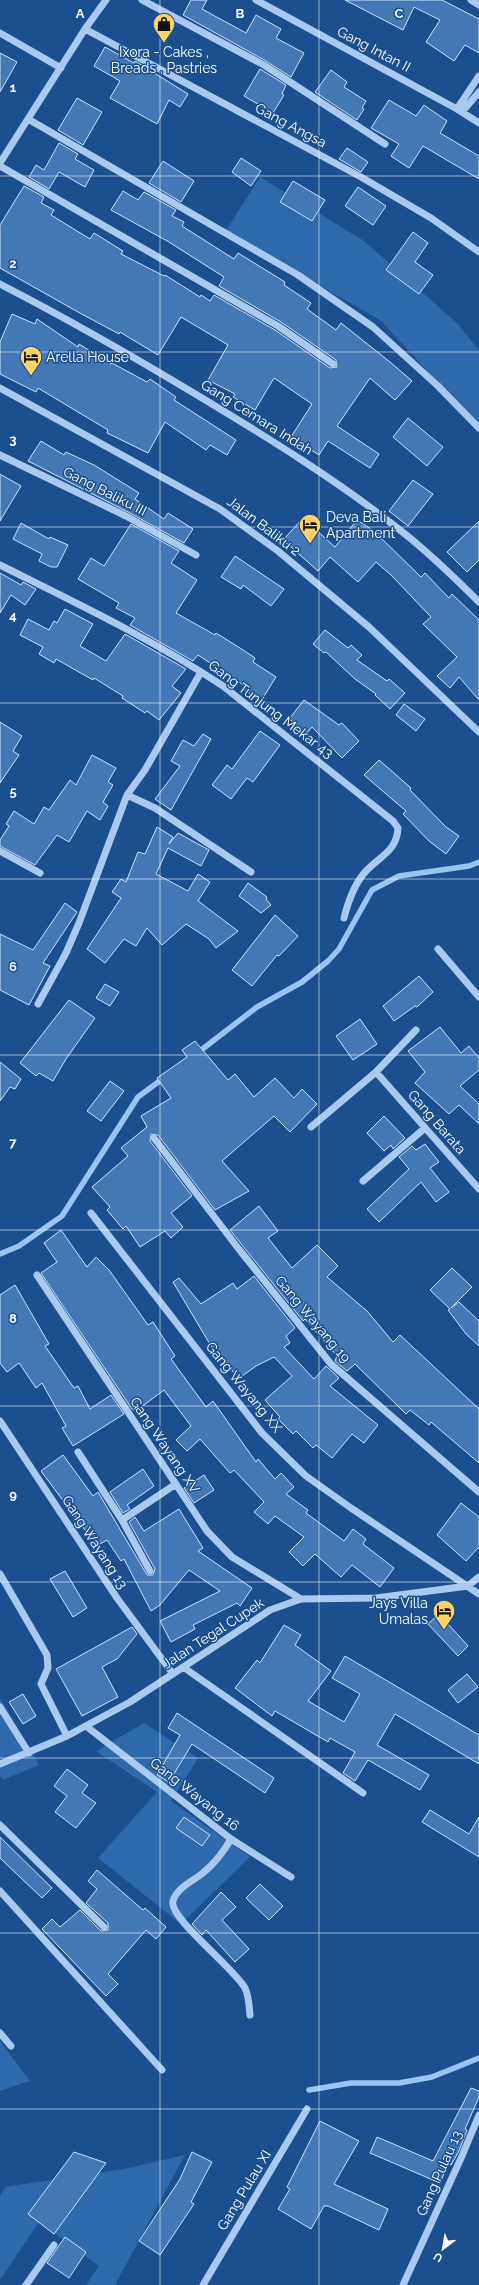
<svg xmlns="http://www.w3.org/2000/svg" width="479" height="2285" viewBox="0 0 479 2285" font-family="Raleway,sans-serif">
  <style>
    .green { fill: #2e69ad }
    .lines { fill: none; stroke-linecap: round; stroke-linejoin: round }
    .stream { stroke: #9cc4f0; stroke-width: 5.5 }
    .building { fill: #4478b7; stroke: #cfe3fa }
    .minor { stroke: #a9c9ee; stroke-width: 7 }
    .grid { fill: none; stroke: #fff; stroke-width: 1; stroke-opacity: 0.55 }
    .labels { text-anchor: middle; dominant-baseline: central; stroke-width: 3; stroke-linejoin: round; paint-order: stroke }
    .street-label { font-size: 14px; fill: #fff; stroke: #1b4f8f }
    .poi-label { font-size: 14px; fill: #fff; stroke: #1b4f8f; text-anchor: start }
    .grid-label { font-size: 13px; text-anchor: middle; font-weight: bold; fill: #fff; stroke: #1b4f8f; stroke-width: 3; stroke-linejoin: round; paint-order: stroke }
  </style>
  <rect width="100%" height="100%" fill="#1b4f8f"/>
  <path class="green" d="M260 177 364 241 457 323 479 350V427L380 320 225 232Z
    M0 1698 39 1765 3 1780 0 1776Z
    M144 1723 198 1758 171 1801 250 1857 181 1924 98 1858 157 1792 96 1751Z
    M0 2041 30 2081 0 2091Z
    M185 2155 115 2285H86L99 2266 39 2222 0 2280V2196L5 2187 124 2169Z"/>
  <g class="lines">
    <path class="stream" d="M196 1054 257 1007 302 982 328 961 339 949 372 890 399 876 469 866 479 862
      M0 1254 19 1246 62 1216 138 1097 165 1077
      M309 2090 351 2083H399L432 2077 479 2058"/>
  </g>
  <path class="building" d="M191 0H207L202 9 246 33 256 15 281 29 276 38 304 53 291 77 266 61 183 15Z
    M345 0H442L479 19V53L465 45 454 61 426 42 440 20 414 7 403 30Z
    M105 47 134 63 135 61 148 69 188 94 180 107 169 100 157 124 110 98 120 81 94 66Z
    M0 53 17 62 0 92Z
    M260 69 286 85 282 94 284 95 273 113 244 96Z
    M331 70 347 82 344 87 366 101 362 108 364 109 357 120 315 92Z
    M77 98 102 112 83 145 58 130Z
    M389 100 416 116 424 105 447 121 440 133 479 156V179L423 146 409 168 391 156 399 144 371 128Z
    M59 143 78 154 75 159 94 170 85 187 59 172 49 189 29 177 36 165 44 170Z
    M347 148 368 162 361 172 339 159Z
    M241 158 261 171 251 186 232 172Z
    M163 161 194 181 181 202 149 183Z
    M293 181 325 200 312 221 280 202Z
    M24 186 44 197 41 203 54 210 51 215 90 239 94 233 123 251 121 254 164 276 165 275 200 297 201 295 210 301 214 295 275 330 330 368 337 367 336 360 281 322 219 286 224 277 169 242 111 210 123 191 138 200 144 192 176 210 172 216 184 222 182 226 234 259 238 253 285 282 284 285 311 303 307 309 336 330 341 323 390 362 412 381 395 400 370 378 337 426 379 454 370 468 328 441 319 455 291 437 312 404 274 378 255 410 233 397 235 394 208 380 228 345 181 317 158 355 120 332 119 334 78 312 0 268V225Z
    M358 187 386 206 373 225 345 206Z
    M413 232 428 243 415 262 433 275 419 294 386 270Z
    M12 314 35 324 37 319 78 347 79 344 111 364 112 363 147 382 150 379 176 397 174 400 236 440 227 455 210 445 206 450 165 422 148 453 107 433 108 430 38 388 36 392 0 374V342Z
    M408 418 443 447 427 466 393 437Z
    M41 441 64 455 66 452 94 465 139 493 135 499 164 519 168 513 193 529 184 543 128 512 28 461Z
    M0 474 21 486 0 521Z
    M413 480 433 494 408 526 389 511Z
    M303 518 335 547 357 520 374 531 421 577 425 573 449 598 452 594 479 620V700L459 677 450 688 437 676 457 657 423 624 431 617 391 575 376 562 358 582 330 557 318 571 283 540Z
    M479 521V560L467 572 447 552Z
    M21 523 49 539 50 537 68 545 57 567H51L39 561 42 554 13 539Z
    M131 524 179 551 171 563 197 580 176 613 215 635 216 633 240 648 255 658 253 662 276 677 261 701 243 689 245 686 198 655 193 661 130 625 135 618 116 608 119 603 78 579 91 558 104 566Z
    M235 556 284 589 271 606 243 585 241 589 221 577Z
    M0 573 21 585 23 582 36 589 25 605 11 595 0 613Z
    M65 609 93 624 80 646 106 661 125 634 186 669 172 686 181 693 159 720 147 711 145 713 122 698 123 696 94 678 93 680 56 659 54 663 39 654 43 647 20 635 28 619 49 630 54 621 57 623Z
    M325 630 348 648 351 645 362 655 357 660 387 681 389 679 405 693 390 709 375 695 376 694 355 679 326 652 324 653 313 644Z
    M304 700 339 725 342 723 359 741 342 758 312 727 307 733 289 719Z
    M404 704 425 719 416 731 396 715Z
    M0 722 22 736 13 751 19 755 0 783Z
    M260 731 280 745 253 782 247 778 231 799 212 785 227 765 232 769Z
    M203 734 211 739 171 810 155 799 180 766 171 761 183 740 194 746Z
    M92 755 116 768 108 782 113 785 103 802 108 806 100 820 87 811 69 842 57 835 35 865 0 846V840L9 826 6 824 14 811 34 824 44 807 49 810 70 780 76 785Z
    M379 760 411 788 410 790 446 827 459 836 446 854 429 841 403 814 406 811 364 775Z
    M157 827 173 837 169 844 178 833 209 850 201 866 168 848 156 874 188 891 198 874 210 882 198 901 238 931 216 948 209 939 186 924 162 945 147 928 136 946 124 939 105 963 87 949 121 898 112 892 121 879 126 882 138 852 145 854Z
    M248 883 267 897 266 899 271 905 261 913 239 896Z
    M65 903 77 912 43 963 50 966 29 1005 0 990V934L33 950Z
    M275 915 298 936 279 956 277 955 252 986 232 970Z
    M419 976 433 992 417 1007 415 1006 394 1021 383 1006Z
    M105 984 119 992 110 1006 96 998Z
    M69 1000 95 1018 66 1059 53 1081 39 1073 36 1076 20 1063Z
    M360 1019 377 1044 353 1060 336 1036Z
    M440 1027 461 1053 469 1046 479 1058V1070L460 1086 479 1104V1124L459 1105 449 1114 415 1083 425 1072 408 1051Z
    M195 1041 228 1080 235 1074 254 1097 275 1078 294 1098 302 1089 317 1104 290 1132 274 1116 222 1161 249 1191 215 1210 158 1135 151 1134 150 1141 192 1196 171 1213 183 1227 171 1238 165 1231 140 1247 126 1226 123 1229 107 1210 110 1207 92 1187 128 1156 121 1148 147 1127 141 1116 171 1098 157 1078 187 1057 182 1050Z
    M0 1062 21 1079 15 1089 10 1087 0 1101Z
    M110 1081 124 1091 101 1121 87 1111Z
    M384 1116 405 1138 393 1149 391 1145 384 1151 367 1133Z
    M425 1144 439 1162 430 1168 449 1192 436 1202 421 1182 379 1222 367 1209 409 1169 399 1157 412 1146 416 1150Z
    M259 1206 278 1231 268 1238 292 1268 317 1245 338 1266 327 1277 367 1311 393 1342 400 1335 479 1409V1463L431 1422 429 1425 410 1410 406 1414 355 1364 347 1371 335 1361 337 1356 305 1319 303 1321 230 1230Z
    M61 1230 87 1267 96 1257 109 1270 148 1325 153 1322 175 1356 171 1359 206 1407 213 1401 256 1462 258 1459 275 1479 281 1473 294 1487 286 1494 308 1510 306 1513 344 1541 353 1529 366 1539 363 1544 394 1568 380 1587 352 1565 341 1577 315 1554 303 1566 289 1552 304 1537 275 1516 268 1524 254 1512 264 1502 234 1470 230 1473 200 1439 187 1451 176 1440 191 1426 164 1390 136 1411 132 1409 41 1273 57 1262 44 1243Z
    M452 1268 472 1287 451 1308 459 1302 479 1321V1346L466 1334 448 1310 450 1309 430 1290Z
    M254 1276 295 1328 286 1336 290 1343 284 1347 314 1379 326 1366 339 1378 330 1386 378 1425 364 1443 352 1434 332 1458 316 1445 313 1448 296 1431 293 1434 278 1419 280 1417 265 1400 292 1376 274 1357 256 1366 238 1379 217 1349 214 1351 173 1282 179 1278 201 1304 233 1283 237 1289Z
    M15 1285 49 1344 45 1346 74 1388 78 1386 90 1409 111 1395 124 1414 73 1446 62 1428 66 1426 42 1383 36 1388 19 1363 7 1372 0 1363V1295Z
    M63 1455 93 1496 98 1492 147 1575H153L155 1569 129 1522 135 1517 144 1531 179 1509 203 1548 198 1551 252 1588 240 1606 237 1603 193 1625 195 1629 171 1642 160 1621 220 1591 189 1570 160 1605 151 1611 124 1559 121 1561 107 1540 100 1544 90 1532 88 1534 41 1471Z
    M143 1469 154 1486 127 1505 130 1509 123 1513 110 1492Z
    M204 1475 214 1490 194 1503 184 1488Z
    M461 1503 479 1517V1547L466 1561 437 1535Z
    M65 1571 87 1608 73 1617 50 1579Z
    M439 1614 468 1646 458 1656 428 1624Z
    M284 1625 301 1635 295 1645 331 1671 308 1701 344 1722 360 1694 332 1678 345 1656 479 1735V1764L395 1714 377 1745 429 1775 420 1790 368 1760 355 1781 343 1773 355 1752 330 1738 328 1742 275 1711 272 1716 235 1688 257 1660 260 1663Z
    M132 1627 137 1634 117 1659 102 1667 118 1697 82 1716 56 1669Z
    M467 1674 478 1687 458 1703 448 1690Z
    M23 1694 36 1716 23 1724 9 1702Z
    M177 1713 274 1778 265 1793 192 1744 169 1782 157 1775 180 1735 168 1728Z
    M67 1769 88 1785 82 1793 96 1803 76 1828 55 1812 67 1796 54 1786Z
    M430 1810 469 1834 479 1817V1857L422 1822Z
    M184 1817 210 1835 202 1846 176 1828Z
    M0 1837 52 1888 42 1898 0 1858Z
    M97 1870 143 1910 145 1908 166 1927 156 1939 146 1930 108 1974 118 1984 106 1996 42 1929 52 1919 60 1927 80 1910 101 1931 108 1930V1923L86 1903 97 1889 88 1881Z
    M260 1884 283 1906 269 1920 246 1898Z
    M221 1892 236 1907 222 1920 249 1949 235 1962 206 1930 202 1935 192 1924Z
    M471 2088 479 2091V2097L465 2129 467 2130 459 2151 451 2165 448 2164 440 2183 370 2153 377 2137 433 2161Z
    M320 2121 359 2141 334 2184 388 2209 379 2230 328 2206H324L311 2229 278 2209 290 2189 287 2187Z
    M74 2152 106 2163 54 2234 28 2214Z
    M192 2152 212 2162 191 2202 194 2204 160 2255 139 2241 180 2179Z
    M65 2237 86 2252 69 2278 47 2263Z"/>
  <g class="lines">
    <path class="minor" d="M142 0 264 65 385 144
      M256 0 457 109 479 123
      M471 0 479 5
      M85 29 361 177 431 218 479 252
      M0 33 61 68
      M457 109 479 76
      M462 112 479 92
      M28 119 298 275 373 327 438 386 479 428
      M0 163 85 29 106 0
      M0 166 278 326 333 364
      M0 284C66 318 129 354 192 392 267 437 342 483 410 538 434 558 457 580 479 602
      M0 388 220 509 278 551 369 627 479 732
      M0 455 126 516 196 555
      M0 565C76 603 152 639 223 686L393 821 398 828C397 851 380 856 366 871 355 883 348 902 344 918
      M127 795 155 808 251 872
      M0 851 40 873
      M438 949 479 997
      M38 1004 66 953 79 923 127 795 145 770 201 672
      M376 1072 479 1189
      M311 1127 376 1072 416 1030
      M154 1138 238 1248 331 1364 479 1492
      M363 1181 425 1128
      M91 1213 262 1433 306 1476 351 1508 479 1594
      M37 1275 207 1531 232 1557 301 1599
      M0 1421 117 1598 173 1674
      M78 1452 122 1520 150 1571
      M122 1520 176 1484
      M0 1574 47 1655 48 1668 41 1684 67 1736
      M183 1667 363 1793
      M0 1707 29 1753
      M86 1726 231 1839 291 1877
      M0 1764 67 1736 130 1702 270 1610 301 1599 376 1598 468 1586 479 1577
      M0 1825 104 1927
      M231 1839C224 1851 215 1863 204 1872 194 1881 177 1887 173 1901 168 1917 234 1968 245 1988 249 1996 249 2007 250 2015
      M0 1891 162 2070
      M0 2033 11 2046
      M26 2285 54 2245
      M203 2285 307 2109
      M403 2285 462 2156 479 2115"/>
  </g>
  <path class="grid" d="M160 0V2285M319 0V2285M0 176H479M0 352H479M0 527H479M0 703H479M0 879H479M0 1055H479M0 1230H479M0 1406H479M0 1582H479M0 1758H479M0 1933H479M0 2109H479"/>
  <defs>
    <g id="shop-pin" transform="scale(1.15)"><path d="M0 17L-7.5 6A9.5 9.5 0 1 1 7.5 6Z" fill="#ffd166" stroke="#1b4f8f"/><path d="M-5-2.5h2.3a2.7 3.5 0 0 1 5.4 0H5L5.5 6h-11ZM-1.5-2.5h3a1.5 2.3 0 0 0-3 0Z" fill="#111"/></g>
    <g id="hotel-pin" transform="scale(1.15)"><path d="M0 17L-7.5 6A9.5 9.5 0 1 1 7.5 6Z" fill="#ffd166" stroke="#1b4f8f"/><path d="M-6-4.5h1.5V1H6V5H4.5V3h-9V5H-6ZM-4 0a1.8 1.8 0 1 1 3.6 0ZM.5 0V-2.5h3Q6-2.5 6 0Z" fill="#111"/></g>
  </defs>
  <g fill-rule="evenodd">
    <use href="#shop-pin" x="164" y="24"/>
    <use href="#hotel-pin" x="31" y="357"/>
    <use href="#hotel-pin" x="310" y="525"/>
    <use href="#hotel-pin" x="444" y="1611"/>
  </g>
  <g class="labels">
    <g class="street-label">
      <text transform="translate(374 49) rotate(28)">Gang Intan II</text>
      <text transform="translate(291 125) rotate(28)">Gang Angsa</text>
      <text transform="translate(257 417) rotate(32)">Gang Cemara Indah</text>
      <text transform="translate(105 491) rotate(27)">Gang Baliku III</text>
      <text transform="translate(264 526) rotate(37)">Jalan Baliku 2</text>
      <text transform="translate(271 709) rotate(37)">Gang Tunjung Mekar 43</text>
      <text transform="translate(437 1122) rotate(49)">Gang Barata</text>
      <text transform="translate(313 1319) rotate(50)">Gang Wayang 19</text>
      <text transform="translate(244 1387) rotate(51)">Gang Wayang XX</text>
      <text transform="translate(165 1445) rotate(56)">Gang Wayang XV</text>
      <text transform="translate(95 1542) rotate(57)">Gang Wayang 13</text>
      <text transform="translate(213 1633) rotate(-33)">Jalan Tegal Cupek</text>
      <text transform="translate(195 1794) rotate(38)">Gang Wayang 16</text>
      <text transform="translate(439 2173) rotate(-66)">Gang Pulau 13</text>
      <text transform="translate(244 2190) rotate(-59)">Gang Pulau XI</text>
    </g>
    <g class="poi-label">
      <text x="164" y="52" text-anchor="middle">Ixora - Cakes ,<tspan x="164" dy="16">Breads , Pastries</tspan></text>
      <text x="46" y="357">Arella House</text>
      <text x="326" y="517">Deva Bali<tspan x="326" dy="16">Apartment</tspan></text>
      <text x="428" y="1603" text-anchor="end">Jays Villa<tspan x="428" dy="16">Umalas</tspan></text>
    </g>
  </g>
  <g class="grid-label">
    <text x="80" y="18">A</text>
    <text x="240" y="18">B</text>
    <text x="399" y="18">C</text>
    <text x="13" y="92">1</text>
    <text x="13" y="268">2</text>
    <text x="13" y="444">3</text>
    <text x="13" y="620">4</text>
    <text x="13" y="796">5</text>
    <text x="13" y="971">6</text>
    <text x="13" y="1147">7</text>
    <text x="13" y="1323">8</text>
    <text x="13" y="1499">9</text>
  </g>
  <g transform="translate(443 2249) rotate(211)" stroke="#1b4f8f" stroke-width="3" paint-order="stroke">
  <path d="M0-3L7 15L0 10L-7 15Z" fill="#ffffff"/>
  <text y="-6" font-size="11" font-weight="bold" text-anchor="middle" fill="#ffffff">U</text>
  </g>
</svg>
